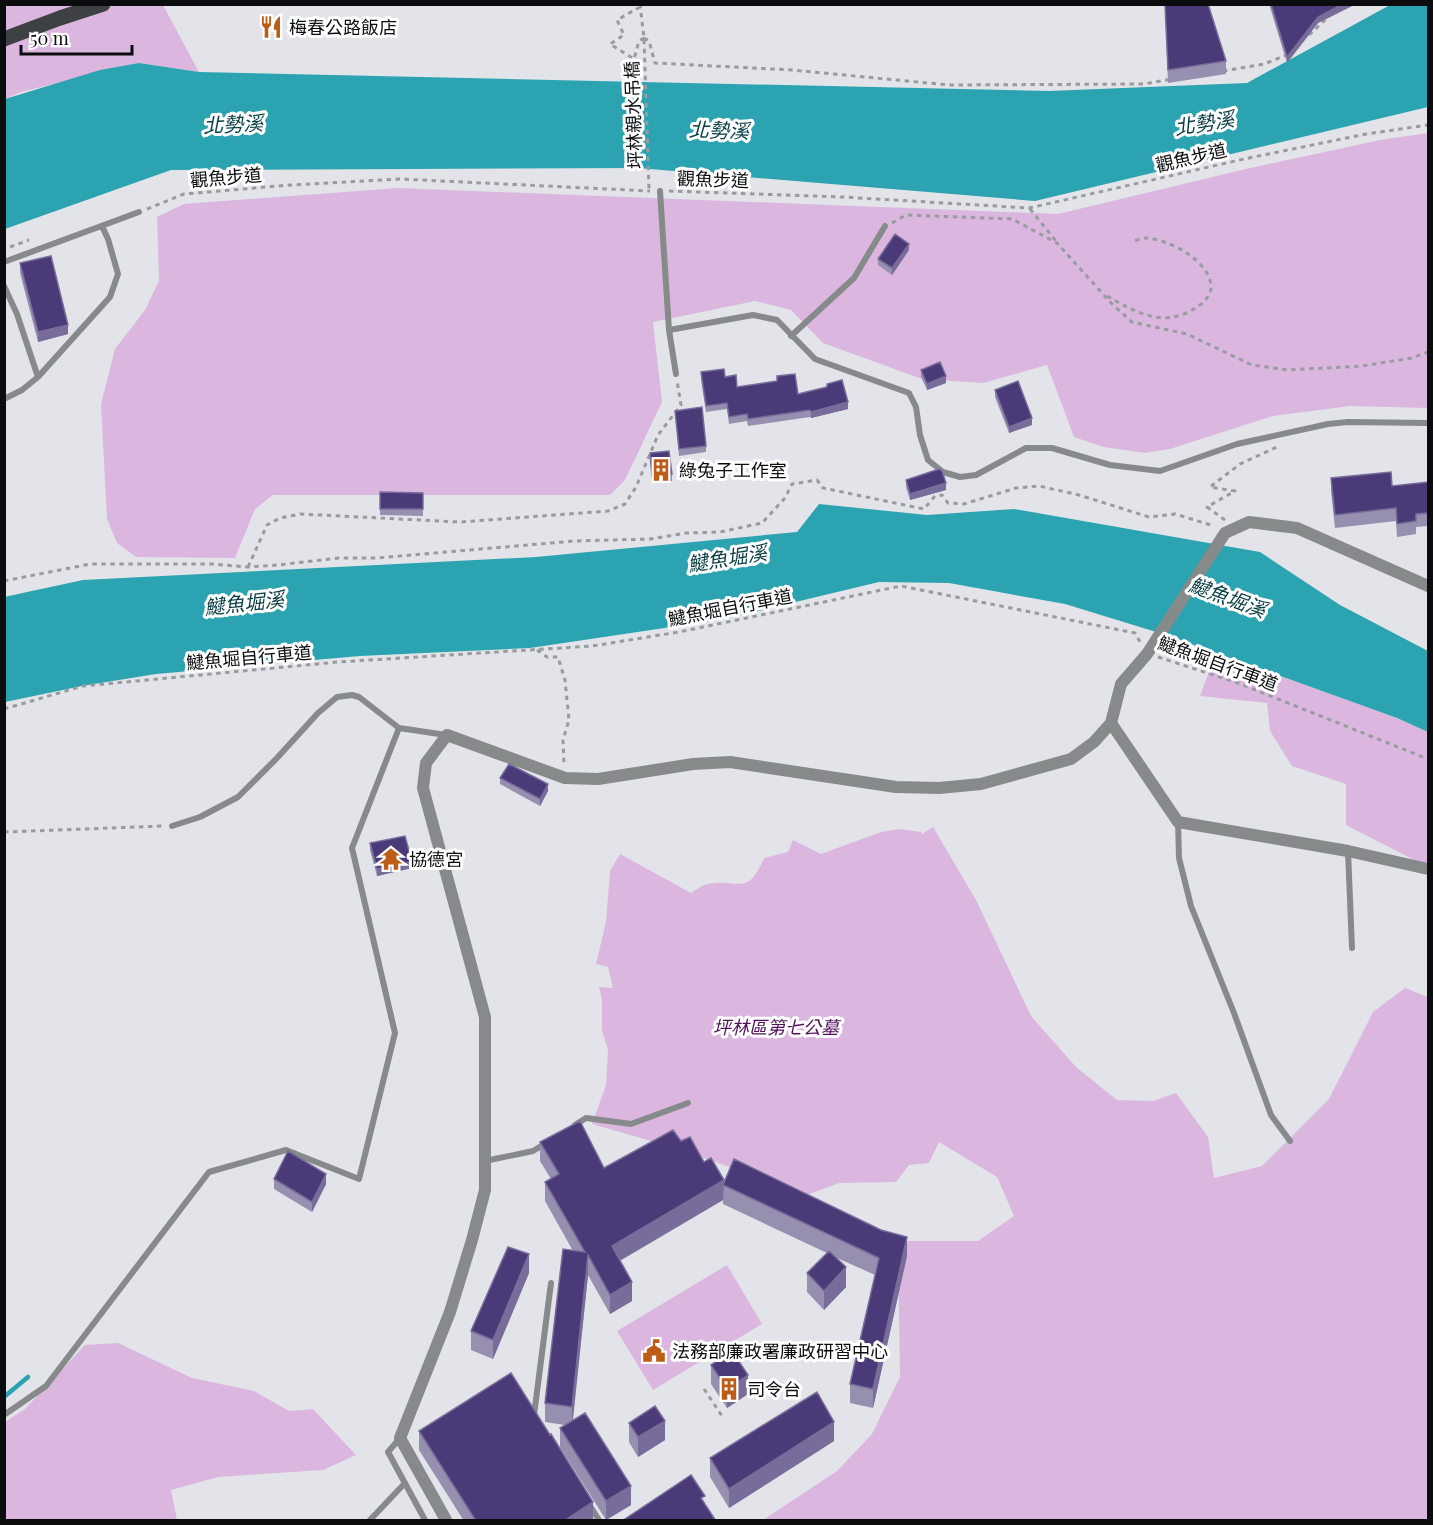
<svg xmlns="http://www.w3.org/2000/svg" width="1433" height="1525" viewBox="0 0 1433 1525" font-family="'Playfair Display','Noto Sans TC',serif">
  <style>
    .green { fill: #dbb7e0 }
    .water { fill: #2ca3b0 }
    .lines { fill: none; stroke-linecap: round; stroke-linejoin: round }
    .stream { stroke: #2ca3b0; stroke-width: 4.5 }
    .path { stroke: #9a9b9f; stroke-width: 3; stroke-dasharray: 4.5 4.5; stroke-linecap: butt }
    .lane { stroke: #878a8b; stroke-width: 6 }
    .street { stroke: #878a8b; stroke-width: 12 }
    .primary { stroke: #3e4144; stroke-width: 15 }
    .wall { fill: #968fb0 }
    .shaded-wall { fill: #786d9a }
    .building { fill: #4b3a78; stroke: #786d9a; stroke-width: 1.5 }
    .labels { text-anchor: middle; dominant-baseline: central; stroke-width: 6; stroke-linejoin: round; paint-order: stroke }
    .poi-label { font-size: 18px; fill: #0b0c0e; stroke: #fff; text-anchor: start }
    .street-label { font-size: 18px; fill: #0b0c0e; stroke: #fff }
    .park-label { font-size: 18px; font-style: italic; fill: #511059; stroke: #fff }
    .water-label { font-size: 20px; font-style: italic; fill: #063c42; stroke: #fff }
  </style>
  <rect width="100%" height="100%" fill="#e2e4e9"/>
  <path class="green" d="M5 5H163L199 72 139 63 21 92 5 99Z
    M1428 133V408L1350 406 1273 416 1170 449 1145 453 1104 447 1074 437 1047 365 983 383 922 379 823 343 791 310 755 301 653 322 662 402 625 480 610 495H273L255 509 235 558 136 557 117 543 107 519 101 404 115 349 145 310 159 281 157 217 184 204 398 188 1058 214 1246 169 1380 140Z
    M1216 653 1397 718 1428 732V867L1346 825V784L1292 766 1270 731 1267 703 1200 696Z
    M933 827 976 900 1031 1016 1076 1067 1117 1100 1153 1101 1176 1093 1208 1137 1214 1178 1262 1166 1329 1099 1373 1012 1405 988 1428 997V1520H763L837 1471 872 1434 900 1377 898 1241H978L1014 1216 997 1177 939 1142 929 1163 909 1165 896 1182 839 1183 807 1195 679 1149 592 1124 606 1085 608 1049 602 1031V999L599 987 613 988 608 967 596 964 606 922 610 871 620 854 691 893C696 890 702 885 708 884 739 878 747 898 764 858L788 852 793 840 821 854 881 832 899 829 921 832 922 834Z
    M727 1265 762 1324 653 1390 617 1331Z
    M118 1343 192 1378 254 1391 289 1411 313 1409 356 1455 323 1470 218 1477 171 1490 177 1520H5V1422L25 1409 85 1345Z"/>
  <path class="water" d="M1390 5H1428V107L1035 201 638 168 171 170 5 229V99L100 70 139 63 199 72 1049 91 1247 83Z
    M819 504 927 515 1014 509 1260 552 1340 605 1428 651V732L1397 718 1166 635 1065 604 949 583 879 582 725 619 530 648 360 656 156 674 82 686 5 702 4 597 83 580 536 557 797 532Z"/>
  <g class="lines">
    <path class="stream" d="M4 1397 28 1377"/>
    <path class="path" d="M640 4 644 38 649 189
      M640 7 617 20 624 35 610 44 634 59 639 41 644 38
      M1309 35 1326 19
      M644 38 649 41 655 63 792 70 949 85 1144 84 1172 79
      M1223 71 1264 64 1289 54
      M669 191 843 197 1029 208 1244 159 1366 134 1428 125
      M147 209 184 194 290 185 400 179 650 191
      M1030 209 1056 241
      M892 223 906 215 1012 219 1057 243 1111 303 1132 322 1187 334 1252 365 1288 370 1362 366 1412 358 1428 352
      M10 247 29 240
      M1107 296C1137 313 1164 329 1197 307 1205 302 1212 294 1211 285 1208 260 1170 240 1147 238 1143 238 1138 240 1133 241
      M1225 520 1207 507 1235 491 1210 487 1240 464 1277 447
      M248 567 267 525 280 518 300 514 460 522 608 511 625 504 636 487 658 435 681 405 677 381
      M4 581 90 564H212L248 567 278 565 339 558H377L574 541 650 539 686 533 720 532 762 523 785 498 792 484 817 480 823 488 924 509 935 496 942 495 948 503 964 504 1016 488 1039 486 1079 495 1149 517 1175 514 1214 526
      M537 650 547 657H558L565 680 569 720 563 740 564 764
      M1158 657 1238 683 1428 759
      M4 709 83 686 338 662 592 646 679 632 901 586 1135 633 1140 642
      M4 832 164 826
      M747 1382 755 1393
      M704 1389 722 1416"/>
    <path class="lane" d="M660 191 669 330 676 374
      M4 262 139 212
      M4 286 17 314 38 377
      M669 330 753 315 777 320 815 359 909 393 916 407 920 435 928 460 943 472 960 477 976 475 1026 448H1052L1110 465 1160 471 1237 444 1328 424 1348 422 1428 423
      M791 336 854 278 885 226
      M4 399 22 390 38 377 110 297 118 274 108 239 102 226
      M1178 822 1179 858 1191 906 1234 1013 1271 1115 1290 1141
      M172 826 200 817 238 797 277 758 318 713 337 697 352 695 359 697 399 728 446 735
      M1348 851 1352 948
      M575 1125 586 1118 631 1124 688 1103
      M485 1161 533 1151 546 1143
      M4 1415 46 1386 209 1172 286 1150 359 1179 395 1033 352 848 399 728
      M536 1418 534 1415 551 1283
      M400 1438 388 1452 425 1520
      M590 1506 599 1520
      M370 1520 405 1483"/>
    <path class="street" d="M1111 723 1178 822 1348 851 1428 869
      M446 1520 400 1438 450 1312 472 1240 485 1190V1017L423 788 426 763 447 735 565 778 598 779 693 764 730 762 896 787 939 788 981 784 1071 759 1094 742 1111 723 1121 684 1147 654 1225 533 1249 522 1297 528 1428 586"/>
    <path class="primary" d="M4 39 60 18 103 4"/>
  </g>
  <path class="wall" d="M1165 4 1226 61V74L1168 83Z
    M1269 4H1356L1318 23 1287 63Z
    M909 250 892 275 878 265V259Z
    M20 263 68 334 38 342 20 273Z
    M921 370 946 383 927 390 921 377Z
    M701 372 725 377 737 387 777 381V376L798 394 827 387V384L848 409 811 418 810 417 748 426 747 421 729 424 727 409 706 412 701 379Z
    M995 390 1032 425 1009 433 995 397Z
    M675 411 706 446V452L679 456Z
    M650 453 672 474V481L652 483Z
    M1331 478 1392 486 1428 482V526L1416 527V534L1397 537 1396 521 1335 528 1331 491Z
    M906 480 946 490 910 500 906 487Z
    M380 492 423 493V516L380 515Z
    M500 778 548 791 540 806 500 784Z
    M370 843 412 868 377 876 370 850Z
    M681 1141 704 1162 724 1183 907 1256 873 1408 850 1403V1384L875 1275 835 1257 846 1287 824 1310 807 1292V1273L827 1253 723 1204V1200L620 1261 632 1301 610 1314 588 1275 573 1420 631 1505 606 1520 560 1447V1428L565 1425 545 1422V1403L573 1251 545 1201V1182L551 1179 540 1161V1142L604 1168Z
    M274 1179 326 1184 312 1212 274 1189Z
    M529 1273 493 1359 471 1350V1331Z
    M711 1365 748 1394 727 1408 711 1384Z
    M629 1423 665 1440 638 1457 629 1442Z
    M419 1431 550 1435 593 1521H464L419 1450Z
    M834 1441 729 1508 710 1477V1458Z"/>
  <path class="shaded-wall" d="M1343 4H1356L1318 23 1287 63V57L1318 17Z
    M909 244V250L892 275V268Z
    M68 325V334L38 342V332Z
    M946 376V383L927 390V384Z
    M848 402V409L811 418V412Z
    M1032 418V425L1009 433V427Z
    M946 483V490L910 500V494Z
    M548 784V791L540 806V799Z
    M412 862V868L377 876V869Z
    M326 1174V1184L312 1212V1202Z
    M724 1180 723 1200 612 1265V1246Z
    M907 1237V1256L873 1408V1389Z
    M529 1254V1273L493 1359V1340Z
    M588 1255V1275L572 1426V1407Z
    M846 1267V1287L824 1310V1291Z
    M632 1282V1301L610 1314V1295Z
    M748 1375V1394L727 1408V1389Z
    M665 1421V1440L638 1457V1437Z
    M834 1422V1441L729 1508V1489Z
    M631 1486V1505L606 1520V1501Z
    M593 1502V1521H564Z"/>
  <path class="building" d="M1165 4H1208L1226 61 1168 70Z
    M1271 4H1343L1318 17 1287 57Z
    M895 234 909 244 892 268 878 259Z
    M51 256 68 325 38 332 20 263Z
    M940 362 946 376 927 384 921 370Z
    M724 369 725 377 736 375 737 387 777 381V376L795 374 798 394 827 387V384L842 380 848 402 811 412 810 410 748 419 747 414 729 417 727 403 706 406 701 372Z
    M1018 381 1032 418 1009 427 995 390Z
    M702 407 706 446 679 449 675 411Z
    M669 451 672 474 652 477 650 453Z
    M939 469 942 471 946 483 910 494 906 480Z
    M1391 472 1392 486 1428 482V513L1416 514V521L1397 524 1396 508 1335 515 1331 478Z
    M380 492 423 493V509H380Z
    M509 764 548 784 540 799 500 778Z
    M405 836 412 862 377 869 370 843Z
    M580 1121 604 1168 673 1130 681 1141 690 1137 704 1162 711 1158 724 1180 612 1246 632 1282 610 1295 588 1255 572 1407 545 1403 563 1249 585 1252 545 1182 559 1174 540 1142Z
    M288 1151 326 1174 312 1202 274 1179Z
    M734 1159 881 1230 907 1237 873 1389 850 1384 879 1258 723 1185Z
    M508 1247 529 1254 493 1340 471 1331Z
    M829 1251 846 1267 824 1291 807 1273Z
    M732 1351 748 1375 727 1389 711 1365Z
    M511 1373 550 1435 551 1434 593 1502 564 1521H476L419 1431Z
    M817 1392 834 1422 729 1489 710 1458Z
    M655 1406 665 1421 638 1437 629 1423Z
    M585 1413 631 1486 606 1501 560 1428Z
    M691 1475 705 1496 701 1498 716 1521H622Z"/>
  <defs>
    <g id="restaurant-bare" transform="scale(1.8)"><path d="M-5-6h1v4h1v-4h1v4h1v-4h1v5L-1.5 .5V6h-2V.5L-5-1ZM5-6V6H3V1.5H1.5Q1.5-4 5-6Z" fill="#bc5c17" stroke="#fff" stroke-width="2.5" paint-order="stroke"/></g>
    <g id="building-bare" transform="scale(1.8)"><path d="M-4-6H4V6H1V3H-1V6H-4ZM-2.5-4.3h1.7v1.8h-1.7ZM.8-4.3h1.7v1.8H.8ZM-2.5-1h1.7V.8h-1.7ZM.8-1h1.7V.8H.8Z" fill="#bc5c17" stroke="#fff" stroke-width="2.5" paint-order="stroke"/></g>
    <g id="temple-bare" transform="scale(1.8)"><path d="M0-6L5-2H3V0L6.5 2.5H4V6H1.5V3h-3V6H-4V2.5H-6.5L-3 0V-2H-5Z" fill="#bc5c17" stroke="#fff" stroke-width="2.5" paint-order="stroke"/></g>
    <g id="civic-bare" transform="scale(1.8)"><path d="M-.6-6.5H3V-4.5H.6V-3L4-1V1h2V6H-6V1h2V-1L-.6-3ZM-1.2 2.5V6h2.4V2.5Z" fill="#bc5c17" stroke="#fff" stroke-width="2.5" paint-order="stroke"/></g>
  </defs>
  <g fill-rule="evenodd">
    <use href="#restaurant-bare" x="271" y="27"/>
    <use href="#building-bare" x="661" y="470"/>
    <use href="#temple-bare" x="391" y="859"/>
    <use href="#civic-bare" x="654" y="1351"/>
    <use href="#building-bare" x="729" y="1389"/>
  </g>
  <g class="labels">
    <g class="poi-label">
      <text x="289" y="27">梅春公路飯店</text>
      <text x="679" y="470">綠兔子工作室</text>
      <text x="409" y="859">協德宮</text>
      <text x="672" y="1351">法務部廉政署廉政研習中心</text>
      <text x="747" y="1389">司令台</text>
    </g>
    <g class="street-label">
      <text transform="translate(633 115) rotate(-92)">坪林親水吊橋</text>
      <text transform="translate(1191 157) rotate(-13)">觀魚步道</text>
      <text transform="translate(226 177) rotate(-5)">觀魚步道</text>
      <text transform="translate(713 179) rotate(2)">觀魚步道</text>
      <text transform="translate(730 607) rotate(-11)">𩻸魚堀自行車道</text>
      <text transform="translate(249 657) rotate(-5)">𩻸魚堀自行車道</text>
      <text transform="translate(1218 663) rotate(20)">𩻸魚堀自行車道</text>
    </g>
    <g class="park-label">
      <text x="776" y="1027">坪林區第七公墓</text>
    </g>
    <g class="water-label">
      <text transform="translate(1204 122) rotate(-9)">北勢溪</text>
      <text transform="translate(233 123) rotate(-3)">北勢溪</text>
      <text transform="translate(719 129) rotate(2)">北勢溪</text>
      <text transform="translate(727 557) rotate(-9)">𩻸魚堀溪</text>
      <text transform="translate(1228 596) rotate(20)">𩻸魚堀溪</text>
      <text transform="translate(244 602) rotate(-6)">𩻸魚堀溪</text>
    </g>
  </g>
  <rect width="1433" height="1525" fill="none" stroke="#0b0c0e" stroke-width="12"/>
  <path d="M21 45v9h111v-9" fill="none" stroke="#0b0c0e" stroke-width="3"/>
  <text x="30" y="45" font-size="18" fill="#0b0c0e" stroke="#ffffff" stroke-width="4.5" paint-order="stroke">50 m</text>
</svg>
